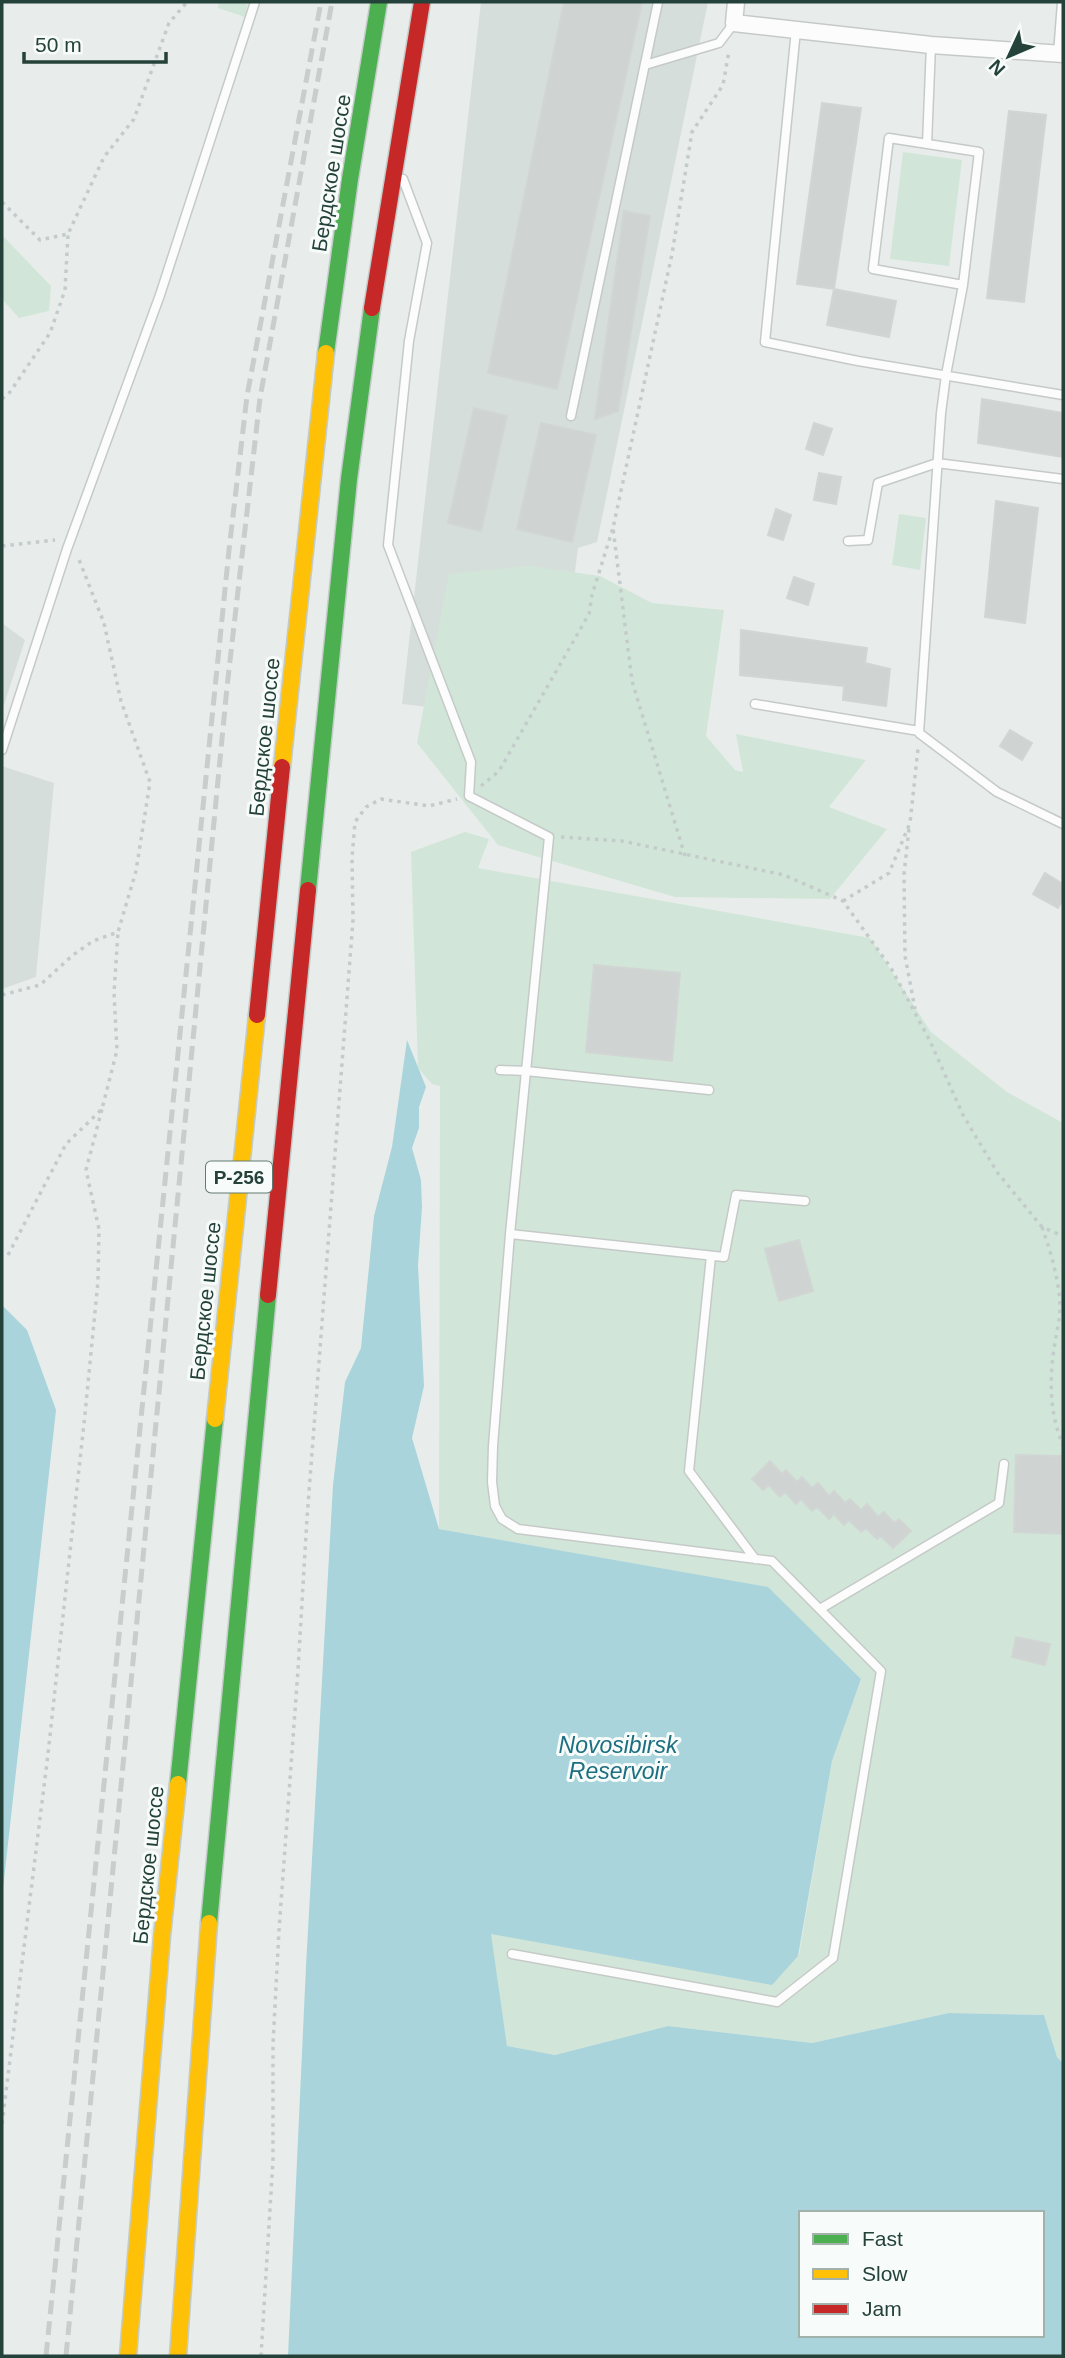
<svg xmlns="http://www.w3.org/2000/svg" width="1065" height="2358" viewBox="0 0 1065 2358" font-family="Arial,sans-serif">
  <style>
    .built { fill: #d6dedb }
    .green { fill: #d1e6d8 }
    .water { fill: #a9d4db; fill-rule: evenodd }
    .building { fill: #cfd4d2; stroke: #d1d6d4; stroke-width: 2 }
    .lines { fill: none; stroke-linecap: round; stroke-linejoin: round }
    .lane-casing { stroke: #c5cac8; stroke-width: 11 }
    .street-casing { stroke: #c5cac8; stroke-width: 19 }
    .fast-casing { stroke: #c3ccc9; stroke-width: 19 }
    .slow-casing { stroke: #c3ccc9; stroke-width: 19 }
    .jam-casing { stroke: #c3ccc9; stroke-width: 19 }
    .path { stroke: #c3ccca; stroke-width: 3.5; stroke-dasharray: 3.5 5; stroke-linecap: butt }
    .lane { stroke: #fcfcfc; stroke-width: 8 }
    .street { stroke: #fcfcfc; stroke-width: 16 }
    .fast { stroke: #4caf50; stroke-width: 16 }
    .slow { stroke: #ffc107; stroke-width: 16 }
    .jam { stroke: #c62828; stroke-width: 16 }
    .rail { stroke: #c9cdcc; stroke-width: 5; stroke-dasharray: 14 7; stroke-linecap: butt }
    .labels { text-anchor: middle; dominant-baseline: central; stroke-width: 6; stroke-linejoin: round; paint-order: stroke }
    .shield { fill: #f7fbf9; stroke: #637a73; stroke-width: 2 }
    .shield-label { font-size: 19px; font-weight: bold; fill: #24423a }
    .street-label { font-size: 21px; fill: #24423a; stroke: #f7fbf9 }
    .water-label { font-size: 23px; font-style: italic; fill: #1c6f80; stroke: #f7fbf9 }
  </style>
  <rect width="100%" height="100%" fill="#e8edeb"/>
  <path class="built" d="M481 2H708L597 542 578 548 556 722 402 704Z
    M2 623 25 640 2 711Z
    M2 766 54 783 36 977 2 989Z"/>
  <path class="green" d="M219 2H248L245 17 218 8Z
    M903 152 962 160 949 266 890 259Z
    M2 235 51 286 49 311 19 318 2 299Z
    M899 514 926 518 920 570 892 565Z
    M529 566 600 576 652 603 724 610 706 736 735 770 743 772 736 734 866 760 829 807 887 829 830 899 675 897 498 845 417 743 449 574Z
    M465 832 489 839 478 868 870 938 931 1032 1007 1092 1063 1123V2063L1057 2057 1044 2015 949 2013 812 2043 668 2026 555 2055 507 2047 490 1934 799 1955 832 1761 861 1679 767 1587 439 1529 440 1086 432 1084 418 1068 411 852Z"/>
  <path class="water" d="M407 1040 426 1087 419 1107V1128L412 1148 421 1180 422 1207 418 1265 424 1386 412 1438 439 1529 768 1587 861 1679 832 1761 798 1956 772 1985 491 1934 507 2046 555 2055 668 2026 812 2043 949 2013 1044 2015 1057 2057 1063 2063V2356H288L306 1966 333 1485 345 1382 361 1348 374 1216 392 1147ZM801 2213H1042V2335H801Z
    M2 1305 27 1330 56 1410 2 1898Z"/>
  <path class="building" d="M564 2H642L557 389 488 373Z
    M822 103 861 108 834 289 797 284Z
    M1009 111 1046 115 1024 302 987 298Z
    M624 211 650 216 618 411 595 419Z
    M834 289 896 301 889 337 827 325Z
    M982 399 1063 413V457L978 443Z
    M474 408 507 416 481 531 448 523Z
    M541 423 596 435 572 542 517 529Z
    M814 423 832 429 823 455 806 449Z
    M819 473 841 477 836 504 814 500Z
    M996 501 1038 508 1025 623 985 617Z
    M776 509 791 515 783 540 768 535Z
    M794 577 814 584 808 605 787 598Z
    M741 630 867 648 865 663 890 669 886 706 843 700 844 686 740 675Z
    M1010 730 1032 743 1022 760 1000 746Z
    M1045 873 1063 884V899L1058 908 1033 894Z
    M594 965 680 973 672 1061 586 1052Z
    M799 1240 813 1291 779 1301 765 1249Z
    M1016 1455 1062 1456 1063 1534 1014 1532Z
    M770 1461 782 1474 786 1470 797 1482 802 1477 812 1488 818 1483 829 1496 834 1491 845 1503 850 1499 861 1510 867 1504 878 1517 884 1512 894 1523 899 1519 911 1531 893 1548 881 1536 877 1539 866 1528 861 1532 849 1520 844 1525 834 1514 829 1519 817 1507 812 1511 801 1499 796 1504 785 1492 780 1497 769 1485 763 1490 752 1479Z
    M1016 1637 1050 1644 1045 1665 1012 1657Z"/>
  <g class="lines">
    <g class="lane-casing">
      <path id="lane" d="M796 30 765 342 858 361 1063 395
        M1058 54 1062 2
        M645 65 719 43 734 23
        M927 144 931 45
        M403 179 427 243 409 341 388 545 471 762 469 796 549 837 510 1234 493 1446 492 1482 495 1506 502 1519 518 1529 772 1561 881 1671 833 1958 777 2002 512 1954
        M963 285 873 269 889 138 979 152 963 285 946 375 941 413 919 733 997 792 1063 824
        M571 416 658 2
        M848 541 868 540 878 483 937 463 1063 479
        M755 704 919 731
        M2 750 67 549 160 295 255 2
        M500 1070 526 1071 709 1090
        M510 1234 724 1257 736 1195 805 1201
        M711 1256 689 1471 755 1559
        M820 1609 999 1503 1004 1464"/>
    </g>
    <g class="street-casing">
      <path id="street" d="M736 2 734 23 931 45 1063 54"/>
    </g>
    <g class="fast-casing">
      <path id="fast" d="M326 353 350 179 379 2
        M308 890 349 479 372 308
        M178 1784 215 1419
        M209 1923 268 1295"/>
    </g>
    <g class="slow-casing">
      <path id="slow" d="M282 767 326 353
        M215 1419 257 1015
        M128 2356 162 1936 178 1784
        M178 2356 209 1923"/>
    </g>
    <g class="jam-casing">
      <path id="jam" d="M372 308 422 2
        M257 1015 282 767
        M268 1295 308 890"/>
    </g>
    <path class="path" d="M2 202 40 240 68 234 104 157 134 119 169 23 187 2
      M2 399 10 392 50 333 65 290 68 234
      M2 546 55 540
      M481 786 499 771 589 614 592 595 613 528
      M909 829 904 874 905 956 915 1009
      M561 837 622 841 784 875 843 901 891 968 930 1041 963 1115 997 1172 1042 1227 1063 1236
      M685 856 632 681 613 528 672 254 692 132 723 85 729 51
      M843 901 889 873 910 823 918 749
      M2 995 40 985 73 955 93 941 118 932 136 871 150 782 121 701 104 623 78 557
      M1042 1227C1051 1253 1059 1279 1060 1306 1060 1320 1056 1335 1054 1349 1049 1381 1050 1415 1063 1445
      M8 1255 66 1144 102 1109 117 1050 114 993 118 932
      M2 2124 48 1754 85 1414 98 1281 99 1229 86 1170 102 1109
      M261 2356 273 2160V2044L279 1930 298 1670 307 1518 353 920 352 858 355 822 366 807 381 799 429 806 457 799"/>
    <use href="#lane" class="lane"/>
    <use href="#street" class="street"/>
    <use href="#fast" class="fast"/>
    <use href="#slow" class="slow"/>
    <use href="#jam" class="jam"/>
    <path class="rail" d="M46 2356 229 550 247 396 321 2
      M66 2356 227 687 260 398 332 2"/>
  </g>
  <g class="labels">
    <rect class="shield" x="206" y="1161.5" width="66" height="31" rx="5"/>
    <g class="shield-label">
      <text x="239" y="1177">Р-256</text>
    </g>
    <g class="street-label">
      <text transform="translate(331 173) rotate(-81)">Бердское шоссе</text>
      <text transform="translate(264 737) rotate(-84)">Бердское шоссе</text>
      <text transform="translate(205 1301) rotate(-84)">Бердское шоссе</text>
      <text transform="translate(148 1865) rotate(-84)">Бердское шоссе</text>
    </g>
    <g class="water-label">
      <text x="618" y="1745">Novosibirsk<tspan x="618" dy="26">Reservoir</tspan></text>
    </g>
  </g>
  <rect width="1065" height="2358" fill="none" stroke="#24423a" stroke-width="7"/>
  <rect x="799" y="2211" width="245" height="126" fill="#f7fbf9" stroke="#a3b1ad" stroke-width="2"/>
  <rect x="813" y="2234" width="35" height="10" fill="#4caf50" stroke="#a3b1ad" stroke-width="2"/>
  <text x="862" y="2246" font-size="21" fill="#24423a">Fast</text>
  <rect x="813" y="2269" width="35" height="10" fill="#ffc107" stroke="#a3b1ad" stroke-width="2"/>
  <text x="862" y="2281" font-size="21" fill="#24423a">Slow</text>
  <rect x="813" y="2304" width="35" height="10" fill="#c62828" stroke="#a3b1ad" stroke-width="2"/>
  <text x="862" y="2316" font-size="21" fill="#24423a">Jam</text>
  <g transform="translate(1009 56) rotate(226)" stroke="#f7fbf9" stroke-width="5" paint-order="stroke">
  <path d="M0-5L12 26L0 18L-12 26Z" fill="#24423a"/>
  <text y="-10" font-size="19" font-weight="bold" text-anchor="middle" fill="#24423a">N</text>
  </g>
  <path d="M24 52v10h142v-10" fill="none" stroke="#24423a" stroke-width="3.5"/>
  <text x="35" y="52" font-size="21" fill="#24423a" stroke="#f7fbf9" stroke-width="5" paint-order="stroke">50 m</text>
</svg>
